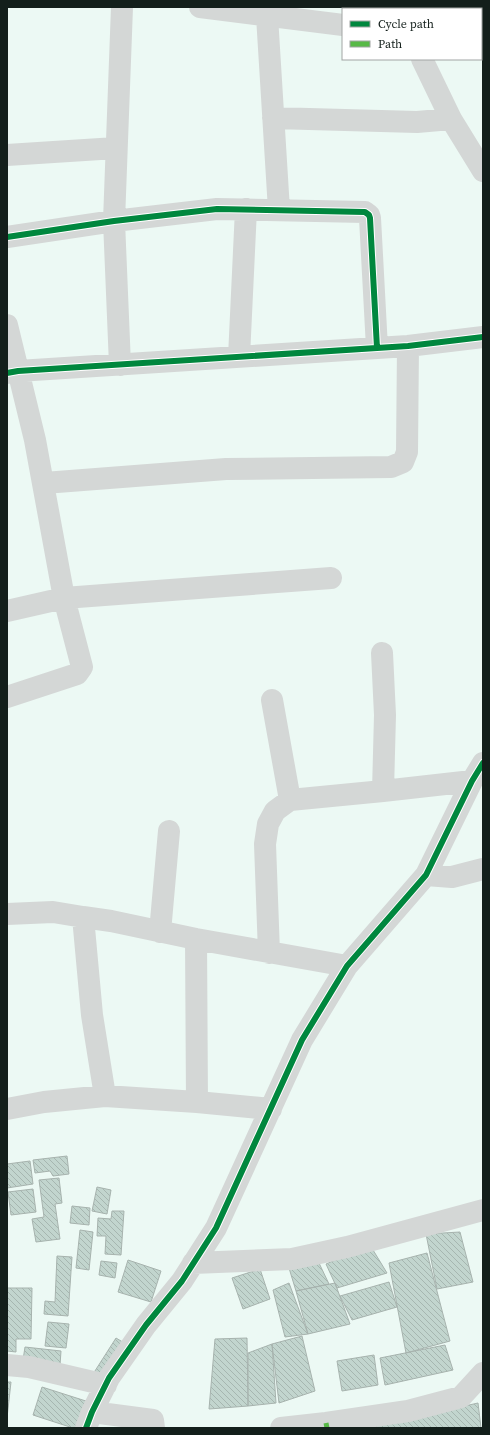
<svg xmlns="http://www.w3.org/2000/svg" width="490" height="1435" viewBox="0 0 490 1435" font-family="'Source Serif 4',serif">
  <style>
    .building { fill: url(#building-back-hatch); stroke: #a7b3ae }
    .lines { fill: none; stroke-linecap: round; stroke-linejoin: round }
    .street { stroke: #d4d7d6; stroke-width: 22 }
    .quiet { stroke: #58b947; stroke-width: 5; stroke-dasharray: 10 5; stroke-linecap: butt }
    .cycleway-casing { stroke: #fff; stroke-width: 8 }
    .cycleway { stroke: #00873e; stroke-width: 6 }
  </style>
  <defs>
    <pattern id="building-back-hatch" width="6" height="6" patternUnits="userSpaceOnUse"><rect width="6" height="6" fill="#c2d5ce"/><path d="M-1 5l2 2M0 0l6 6M5-1l2 2" fill="none" stroke="#a6b6b0"/></pattern>
  </defs>
  <rect width="100%" height="100%" fill="#ecf9f4"/>
  <path class="building" d="M67 1156 69 1174 53 1176 50 1171 35 1173 33 1160Z
    M30 1161 33 1184 7 1188V1164Z
    M59 1178 62 1203 55 1204 60 1239 36 1242 32 1219 44 1217 39 1180Z
    M97 1187 111 1190 107 1214 92 1211Z
    M33 1189 36 1212 11 1215 8 1192Z
    M72 1206 90 1208 89 1225 70 1223Z
    M112 1211H124L121 1255 105 1254 106 1236H97L98 1218 111 1219Z
    M80 1230 93 1232 89 1270 76 1268Z
    M460 1232 473 1282 437 1289 426 1234Z
    M370 1245 387 1273 337 1288 326 1264Z
    M427 1253 450 1341 406 1353 389 1263Z
    M57 1256 72 1257 68 1316 44 1314 45 1301 55 1302Z
    M128 1260 161 1271 151 1302 118 1292Z
    M101 1261 117 1263 115 1278 99 1275Z
    M319 1263 329 1284 296 1291 289 1268Z
    M260 1269 270 1299 243 1309 232 1278Z
    M389 1282 397 1307 352 1320 340 1296Z
    M289 1283 308 1334 285 1337 273 1290Z
    M335 1283 350 1324 308 1334 296 1291Z
    M7 1288H32L31 1339H16V1352L7 1351Z
    M48 1322 69 1324 66 1348 45 1346Z
    M302 1336 315 1391 279 1403 272 1344Z
    M116 1338 126 1344 103 1380 93 1374Z
    M247 1338 248 1406 209 1409 215 1339Z
    M272 1344 276 1403 248 1406V1353Z
    M445 1345 453 1370 385 1385 380 1358Z
    M25 1347 61 1351 60 1365 23 1360Z
    M374 1355 378 1385 342 1391 337 1361Z
    M7 1382H11L7 1418Z
    M42 1387 89 1402 80 1428H73L33 1415Z
    M478 1403 481 1428H322L407 1419Z"/>
  <g class="lines">
    <path class="street" d="M200 7 343 25
      M267 16 279 210
      M481 36H483
      M422 59 451 119 483 171
      M273 118 417 122 451 119
      M7 155 116 148
      M7 237 114 221 217 209 365 212 369 215 370 218 377 348
      M7 325 35 440 64 598 82 667 77 674 7 697
      M239 357 246 209
      M120 365 114 221 122 7
      M7 373 18 371 408 346 483 337
      M44 483 226 469 391 467 403 462 407 452 408 346
      M7 611 64 598 331 578
      M382 653 385 715 383 791
      M272 700 290 800
      M426 875 452 877 483 869
      M7 914 53 912 83 917 111 921 196 939 347 966
      M83 917 92 1015 105 1096
      M160 932 169 831
      M196 939 197 1102
      M269 953 265 844 268 824 275 811 290 800 383 791 472 781
      M7 1109 44 1102 105 1096 197 1102 271 1109
      M193 1263 292 1259 347 1247 483 1210
      M7 1365 29 1367 106 1385
      M92 1412 153 1420 154 1428
      M86 1428 92 1412 109 1378 146 1325 182 1281 216 1228 302 1040 347 966 426 875 472 781 483 763
      M281 1428 326 1423 408 1411 461 1397 483 1373"/>
    <path class="quiet" d="M326 1423 327 1428"/>
    <g class="cycleway-casing">
      <path id="cycleway" d="M7 237 114 221 217 209 365 212 369 215 370 218 377 348
        M7 373 18 371 408 346 483 337
        M86 1428 92 1412 109 1378 146 1325 182 1281 216 1228 302 1040 347 966 426 875 472 781 483 763"/>
    </g>
    <use href="#cycleway" class="cycleway"/>
  </g>
  <rect width="490" height="1435" fill="none" stroke="#131f1b" stroke-width="16"/>
  <rect x="342" y="8" width="140" height="52" fill="#ffffff" stroke="#a1a5a4"/>
  <rect x="350" y="21" width="20" height="6" fill="#00873e" stroke="#a1a5a4"/>
  <text x="378" y="28" font-size="12" fill="#131f1b">Cycle path</text>
  <rect x="350" y="41" width="20" height="6" fill="#58b947" stroke="#a1a5a4"/>
  <text x="378" y="48" font-size="12" fill="#131f1b">Path</text>
</svg>
